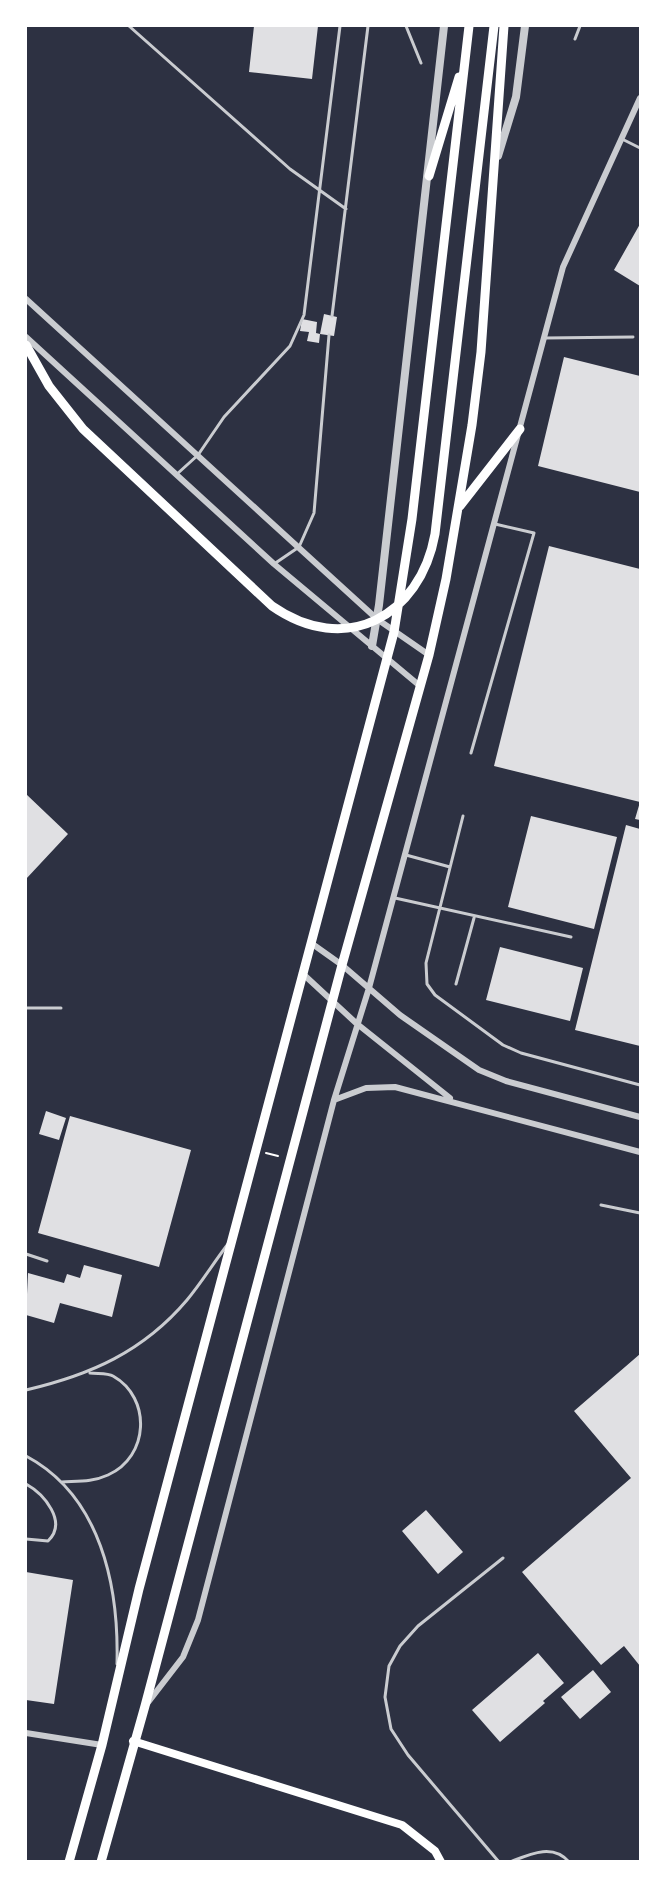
<svg xmlns="http://www.w3.org/2000/svg" width="666" height="1887" viewBox="0 0 666 1887" font-family="Georgia,serif">
  <style>
    .building { fill: #e0e0e3 }
    .lines { fill: none; stroke-linecap: round; stroke-linejoin: round }
    .path { stroke: #fff; stroke-width: 2 }
    .service { stroke: #caccd0; stroke-width: 3 }
    .minor { stroke: #caccd0; stroke-width: 6 }
    .tertiary { stroke: #caccd0; stroke-width: 8 }
    .secondary { stroke: #fff; stroke-width: 8 }
    .primary { stroke: #fff; stroke-width: 9 }
  </style>
  <rect width="100%" height="100%" fill="#2d3142"/>
  <path class="building" d="M254 26H318L312 79 249 72Z
    M640 224V286L614 270Z
    M324 314 337 317 334 336 320 334Z
    M302 319 317 322 316 333 320 334 319 343 307 341 309 332 300 331Z
    M564 357 640 376V492L538 466Z
    M549 546 640 569V820L635 819 640 802 494 766Z
    M26 794 68 834 26 879Z
    M531 816 617 837 594 929 508 907Z
    M626 825 640 829V1046L575 1030Z
    M500 947 583 968 570 1021 486 1000Z
    M46 1111 66 1118 59 1140 39 1134Z
    M70 1116 191 1150 159 1267 38 1233Z
    M84 1265 122 1275 112 1317 60 1303 54 1323 26 1315 28 1273 64 1283 67 1274 80 1278Z
    M640 1354V1666L624 1646 601 1665 522 1572 631 1478 574 1411Z
    M426 1510 463 1552 438 1574 402 1531Z
    M26 1572 73 1580 54 1704 26 1700Z
    M538 1653 564 1683 543 1701 545 1703 500 1742 472 1710Z
    M593 1670 611 1692 580 1719 561 1697Z"/>
  <g class="lines">
    <path class="path" d="M266 1153 278 1156"/>
    <path class="service" d="M129 26 290 169 346 209
      M406 26 421 63
      M575 39 580 26
      M622 139 640 148
      M332 316 368 26
      M545 338 633 337
      M177 474 198 455 224 417 290 346 304 315 340 26
      M274 564 299 547 314 513 329 335
      M471 753 534 533 495 524
      M463 816 426 963 427 984 435 995 503 1045 521 1053 640 1085
      M406 855 450 867
      M395 898 571 937
      M456 984 474 918
      M26 1008H61
      M601 1205 640 1213
      M26 1254 47 1261
      M26 1390C90 1375 143 1352 187 1300 202 1282 214 1262 228 1244
      M26 1456C101 1496 119 1586 117 1664
      M62 1482C78 1481 93 1482 108 1475 149 1457 152 1398 113 1376 108 1373 97 1374 90 1373
      M26 1484C44 1494 68 1522 48 1541L26 1539
      M499 1862 408 1755 391 1729 385 1697 389 1666 400 1646 418 1626 503 1558
      M510 1862C530 1854 553 1843 569 1862"/>
    <path class="minor" d="M26 299 377 619 429 655
      M26 337 274 564 420 686
      M311 943 342 965 400 1015 479 1070 506 1081 640 1117
      M302 973 356 1023 450 1098
      M334 1100 366 1088 395 1087 640 1152
      M146 1705 183 1657 198 1620 334 1100 369 988 563 267 640 98
      M26 1733 102 1745"/>
    <path class="tertiary" d="M498 156 516 97 525 26
      M372 646 379 605 444 26"/>
    <path class="secondary" d="M133 1741 402 1825 435 1851 441 1862"/>
    <path class="primary" d="M429 176 459 77
      M26 345 49 386 83 429 272 606C345 657 420 617 435 534L494 26
      M460 506 520 429
      M69 1862 102 1745 139 1589 394 632 412 519 469 26
      M101 1862 145 1706 342 965 429 655 446 579 472 425 481 352 504 26"/>
  </g>
  <rect width="666" height="1887" fill="none" stroke="#ffffff" stroke-width="54"/>
</svg>
